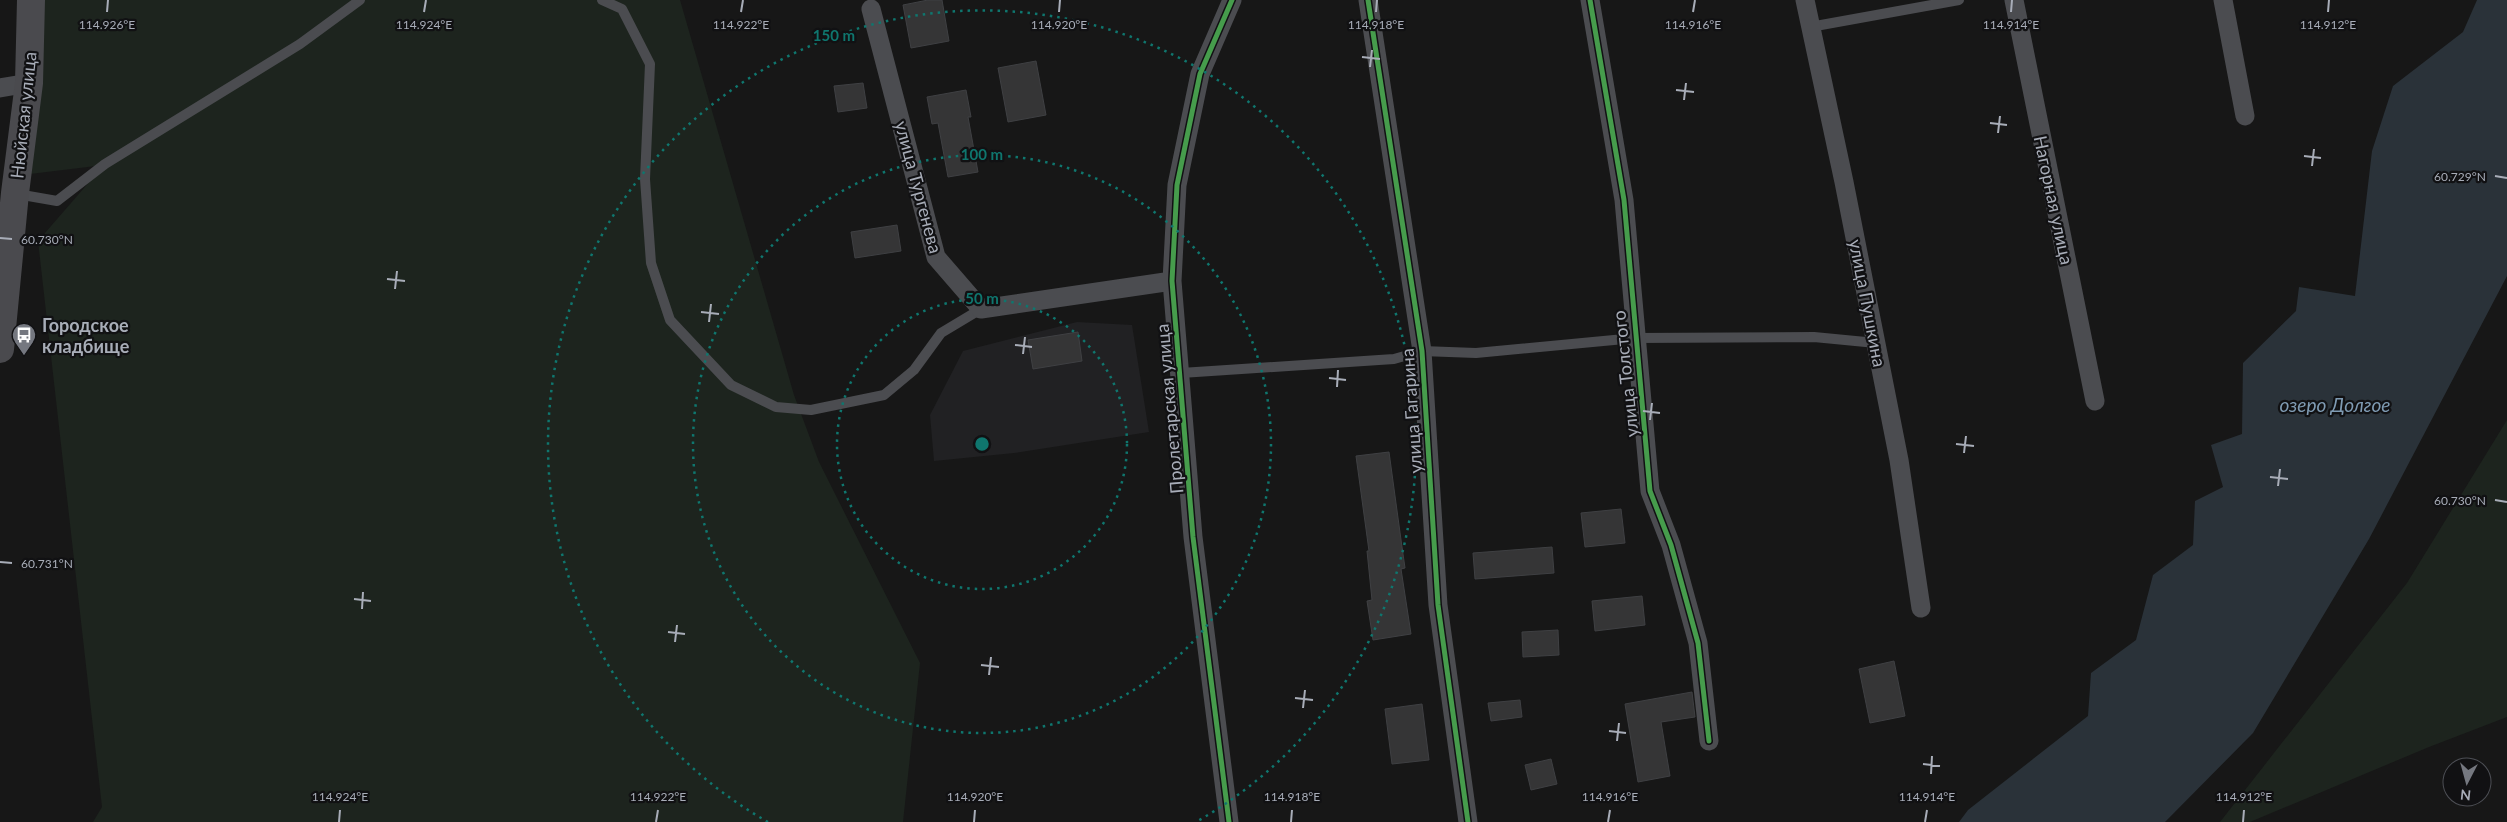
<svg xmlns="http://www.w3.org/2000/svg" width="2507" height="822" viewBox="0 0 2507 822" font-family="Lato,sans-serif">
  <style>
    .built { fill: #212123 }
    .green { fill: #1d241e }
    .water { fill: #2a3239 }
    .building { fill: #353536; stroke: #3f4043 }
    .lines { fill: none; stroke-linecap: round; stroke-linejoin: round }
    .service { stroke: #4b4c50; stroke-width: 10 }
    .minor { stroke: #4b4c50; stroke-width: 19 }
    .secondary { stroke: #4a4a4e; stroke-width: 28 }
    .cycleway-casing { stroke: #111113; stroke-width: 8 }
    .cycleway { stroke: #469c4c; stroke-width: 5 }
    .ticks { fill: none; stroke: #a8adb8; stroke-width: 2 }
    .ring { fill: none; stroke: #0f766e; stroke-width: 2.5; stroke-dasharray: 2.5 5 }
    .labels { text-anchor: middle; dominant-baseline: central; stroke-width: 4.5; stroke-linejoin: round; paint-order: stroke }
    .street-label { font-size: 18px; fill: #a8adb8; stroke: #111113 }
    .poi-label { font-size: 18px; font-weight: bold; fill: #a8adb8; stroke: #111113; text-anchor: start }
    .water-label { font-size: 19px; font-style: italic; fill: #7f9bb3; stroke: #111113 }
    .ticks-label { font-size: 12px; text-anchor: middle; fill: #a8adb8; stroke: #111113; stroke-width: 4.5; stroke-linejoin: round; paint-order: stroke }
    .centre { fill: #0f766e; stroke: #111113; stroke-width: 2.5 }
    .ring-label { font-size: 15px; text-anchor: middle; font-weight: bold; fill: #0f766e; stroke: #111113; stroke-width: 4.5; stroke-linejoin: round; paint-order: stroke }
  </style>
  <rect width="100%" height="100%" fill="#171717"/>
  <path class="built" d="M1077 322 1132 325 1149 432 1014 453 934 461 930 415 963 351Z"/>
  <path class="green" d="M42 0H680L794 395 819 462 920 663 903 822H93L102 807 38 241 104 165 30 174Z
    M2507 420V717L2429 747 2250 822H2220L2407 583Z"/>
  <path class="water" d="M2477 0H2507V276L2369 539 2253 733 2165 822H1959L1968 810 2088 716 2091 673 2136 640 2153 575 2193 545 2195 501 2223 487 2211 445 2242 434 2243 363 2296 311 2299 287 2355 296 2372 151 2393 86 2463 32Z"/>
  <path class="building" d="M928 0H942L949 41 911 48 903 5Z
    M1036 61 1046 115 1008 122 998 68Z
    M863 83 867 108 838 112 834 86Z
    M966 90 971 117H968L978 172 948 177 938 123 932 124 927 97Z
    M897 225 901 251 855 258 851 232Z
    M1078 332 1082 361 1033 369 1028 340Z
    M1389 452 1402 547 1405 568 1401 569 1411 634 1373 640 1367 601 1372 600 1367 551H1369L1356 456Z
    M1621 509 1625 543 1585 547 1581 513Z
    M1552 547 1554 573 1475 579 1473 553Z
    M1642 596 1645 625 1595 631 1592 601Z
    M1558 630 1559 655 1523 657 1522 632Z
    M1894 661 1905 716 1870 723 1859 669Z
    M1692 692 1695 717 1661 722 1670 776 1638 782 1625 704Z
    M1520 700 1522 717 1491 721 1488 703Z
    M1422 704 1429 760 1392 764 1385 709Z
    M1551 759 1557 784 1531 790 1525 765Z"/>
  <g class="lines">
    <path class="service" d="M602 0 622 9 650 64 645 179 651 263 670 320 731 385 776 407 811 410 884 395 914 370 941 333 981 309
      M1810 27 1959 0
      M17 194 57 201 105 164 300 44 360 0
      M1181 373 1394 359 1422 351 1476 353 1635 338 1814 337 1876 343"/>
    <path class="minor" d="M1368 0 1422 351 1438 605 1468 822
      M1590 0 1624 200 1650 491 1671 545 1698 643 1709 741
      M1805 0 1844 182 1899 460 1921 608
      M2014 0 2095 401
      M2223 0 2245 116
      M871 9 936 257 981 309 1172 281
      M0 88 29 83
      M1229 822 1193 537 1172 281 1177 185 1200 74 1232 0"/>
    <path class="secondary" d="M0 349 15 193 29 83 31 0"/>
    <g class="cycleway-casing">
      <path id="cycleway" d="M1368 0 1422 351 1438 605 1468 822
        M1590 0 1624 200 1650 491 1671 545 1698 643 1709 741
        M1229 822 1193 537 1172 281 1177 185 1200 74 1232 0"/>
    </g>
    <use href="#cycleway" class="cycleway"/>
  </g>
  <path class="ticks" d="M107 12 108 0M424 12 426 0M741 12 743 0M1059 12 1060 0M1376 12 1377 0M1693 12 1695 0M2011 12 2012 0M2328 12 2329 0M1362 57 1380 59M1370 67 1372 50M1676 90 1694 92M1684 100 1686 83M1990 123 2007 125M1998 133 2000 116M2304 156 2321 158M2312 166 2314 149M2495 176 2507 178M0 238 12 239M387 279 405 281M395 289 397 271M701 312 719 314M709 322 711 304M1015 345 1032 347M1023 354 1025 337M1329 378 1346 380M1337 387 1338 370M1643 411 1660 413M1650 420 1652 403M1956 444 1974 446M1964 453 1966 436M2270 477 2288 479M2278 486 2280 469M2495 500 2507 502M0 562 12 563M354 599 371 601M362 609 363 592M668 632 685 634M675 642 677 625M981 665 999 667M989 675 991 657M1295 698 1313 700M1303 708 1305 690M1609 731 1626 733M1617 741 1619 723M1923 764 1940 766M1931 774 1932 756M339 822 340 810M656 822 658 810M974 822 975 810M1291 822 1292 810M1608 822 1610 810M1925 822 1927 810M2243 822 2244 810"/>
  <g class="ring">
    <circle cx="982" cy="444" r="145"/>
    <circle cx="982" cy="444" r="289"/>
    <path d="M768 822A434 434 0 1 1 1196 822"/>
  </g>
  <defs>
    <g id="bus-pin" transform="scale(1.25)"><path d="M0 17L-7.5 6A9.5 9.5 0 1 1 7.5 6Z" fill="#757880" stroke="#111113"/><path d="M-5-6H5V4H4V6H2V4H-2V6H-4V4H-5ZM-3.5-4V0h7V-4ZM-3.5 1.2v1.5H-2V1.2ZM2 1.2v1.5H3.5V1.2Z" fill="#fff"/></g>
  </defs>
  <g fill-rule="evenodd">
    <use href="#bus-pin" x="24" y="335"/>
  </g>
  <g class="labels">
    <g class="street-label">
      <text transform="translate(23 115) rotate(-84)">Нюйская улица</text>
      <text transform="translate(919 187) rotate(75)">улица Тургенева</text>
      <text transform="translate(2054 200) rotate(78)">Нагорная улица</text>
      <text transform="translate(1868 303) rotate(79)">улица Пушкина</text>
      <text transform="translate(1625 374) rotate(-96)">улица Толстого</text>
      <text transform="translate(1169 409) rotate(-95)">Пролетарская улица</text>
      <text transform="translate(1411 411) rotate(-94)">улица Гагарина</text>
    </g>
    <g class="poi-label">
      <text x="42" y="325">Городское<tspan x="42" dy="21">кладбище</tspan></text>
    </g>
    <g class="water-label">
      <text x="2335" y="404">озеро Долгое</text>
    </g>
  </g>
  <g class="ticks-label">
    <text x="107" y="29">114.926°E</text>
    <text x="424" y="29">114.924°E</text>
    <text x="741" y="29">114.922°E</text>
    <text x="1059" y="29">114.920°E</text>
    <text x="1376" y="29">114.918°E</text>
    <text x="1693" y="29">114.916°E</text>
    <text x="2011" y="29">114.914°E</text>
    <text x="2328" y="29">114.912°E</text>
    <text x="2460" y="181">60.729°N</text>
    <text x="47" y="244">60.730°N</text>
    <text x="2460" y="505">60.730°N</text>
    <text x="47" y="568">60.731°N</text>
    <text x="340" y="801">114.924°E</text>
    <text x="658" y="801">114.922°E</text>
    <text x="975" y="801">114.920°E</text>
    <text x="1292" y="801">114.918°E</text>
    <text x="1610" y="801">114.916°E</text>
    <text x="1927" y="801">114.914°E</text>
    <text x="2244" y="801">114.912°E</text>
  </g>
  <circle cx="982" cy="444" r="8" class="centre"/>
  <g class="ring-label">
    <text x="834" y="41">150 m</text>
    <text x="982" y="160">100 m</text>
    <text x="982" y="304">50 m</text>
  </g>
  <g transform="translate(2467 782) rotate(186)"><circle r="24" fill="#111113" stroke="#4d4f55"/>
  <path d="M0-4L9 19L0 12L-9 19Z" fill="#757880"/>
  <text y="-8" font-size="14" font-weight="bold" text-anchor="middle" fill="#a8adb8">N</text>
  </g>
</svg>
